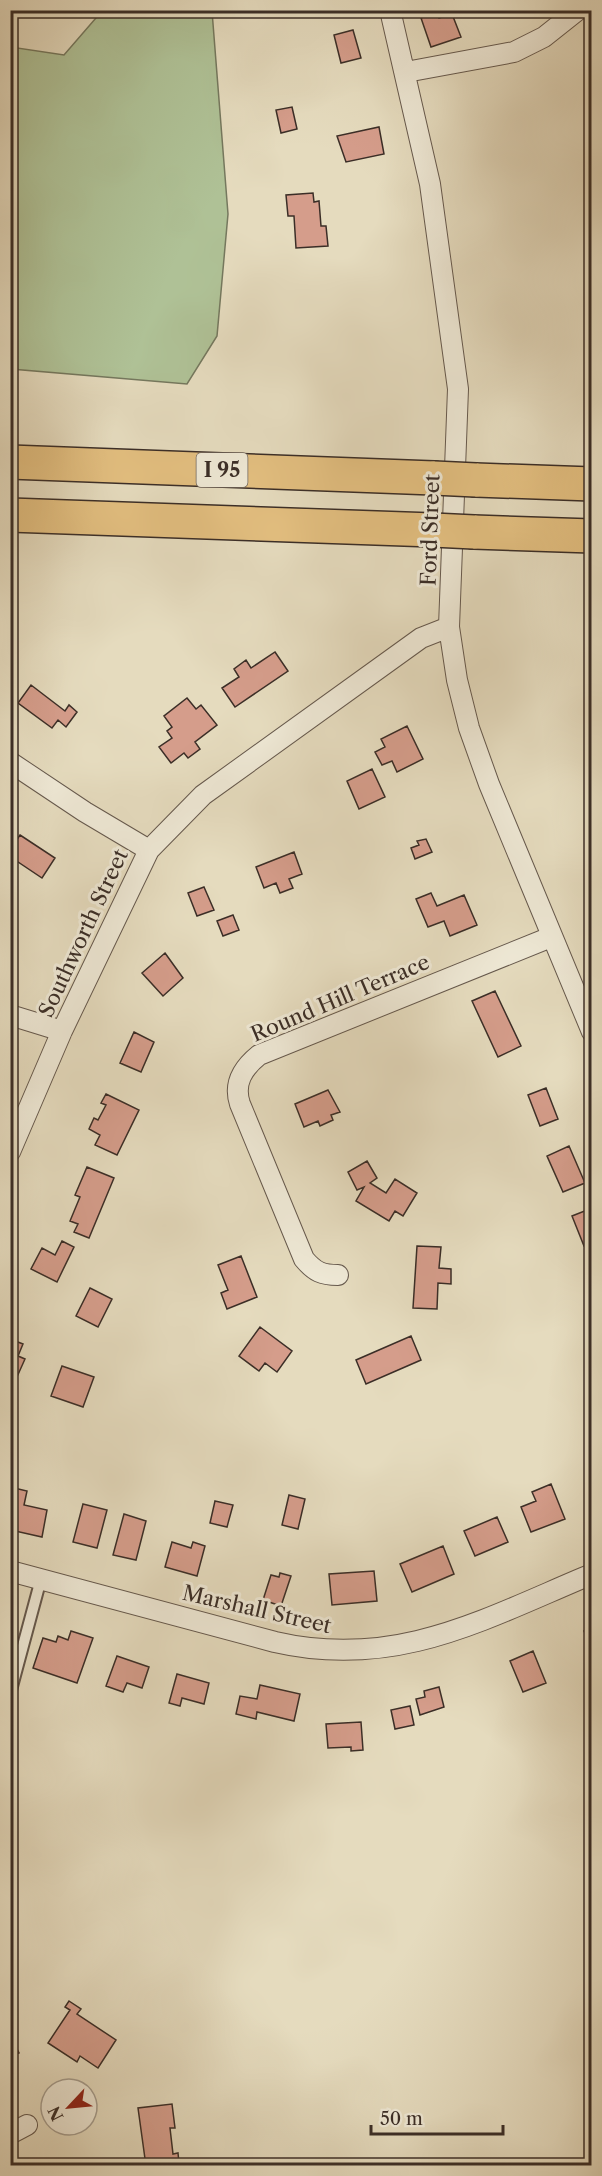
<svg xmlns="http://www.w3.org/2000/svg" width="602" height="2176" viewBox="0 0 602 2176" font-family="'Libre Caslon Text',serif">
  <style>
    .green { fill: #afc196; stroke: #75785e; stroke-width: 1.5 }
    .building { fill: #d59d8b; stroke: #3b2e27; stroke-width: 1.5 }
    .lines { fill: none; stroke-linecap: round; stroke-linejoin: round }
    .service-casing { stroke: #66594d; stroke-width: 14 }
    .minor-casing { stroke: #66594d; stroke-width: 22 }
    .motorway-casing { stroke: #3b2e27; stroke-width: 36 }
    .service { stroke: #eee8d5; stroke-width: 10 }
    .minor { stroke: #eee8d5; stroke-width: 20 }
    .motorway { stroke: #e2be7f; stroke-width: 33 }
    .motorway-bridge-casing { stroke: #3b2e27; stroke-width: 36; stroke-linecap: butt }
    .motorway-bridge { stroke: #e2be7f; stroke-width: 33 }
    .labels { text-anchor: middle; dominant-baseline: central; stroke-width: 6; stroke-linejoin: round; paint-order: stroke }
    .shield { fill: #eee8d5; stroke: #71665b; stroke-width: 1.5 }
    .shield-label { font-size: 20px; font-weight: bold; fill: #3b2e27 }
    .street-label { font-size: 21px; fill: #3b2e27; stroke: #eee8d5 }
  </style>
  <rect width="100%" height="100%" fill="#e5dbbe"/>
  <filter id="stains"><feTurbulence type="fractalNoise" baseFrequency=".00333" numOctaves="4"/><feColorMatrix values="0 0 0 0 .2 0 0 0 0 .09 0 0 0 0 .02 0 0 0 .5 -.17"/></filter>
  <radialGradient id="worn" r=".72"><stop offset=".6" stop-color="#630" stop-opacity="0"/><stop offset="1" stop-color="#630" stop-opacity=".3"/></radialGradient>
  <path class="green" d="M102 11H212L228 214 217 336 187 384 11 369V47L64 55Z"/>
  <path class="building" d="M437 12 439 18 452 14 461 37 431 47 421 18Z
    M353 30 361 58 341 63 334 35Z
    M292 107 297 129 281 133 276 110Z
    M379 127 384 154 346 162 337 136Z
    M313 193 314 202 319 201 321 226H326L328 246 296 248 294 216H288L286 195Z
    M275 652 288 671 235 707 222 688 239 677 234 669 246 660 251 668Z
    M31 685 65 711 69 705 77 712 66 727 58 720 52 728 18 703Z
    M187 698 196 709 201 705 217 725 195 742 200 749 188 758 184 753 171 763 159 747 172 738 167 731 172 727 164 716Z
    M407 726 423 759 397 772 392 761 382 765 375 752 385 747 381 739Z
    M372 769 385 797 359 809 347 781Z
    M20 835 55 858 42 878 18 862 13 869 10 867V850Z
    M426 839 432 852 415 859 411 848 419 845 417 841Z
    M294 852 302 874 289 879 293 888 280 893 276 883 264 888 256 867Z
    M204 887 214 910 197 916 188 893Z
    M431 893 437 906 464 895 477 925 450 936 444 921 428 927 416 899Z
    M233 915 239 930 223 936 217 921Z
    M165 953 183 978 163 996 142 973Z
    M495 991 521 1046 498 1057 472 1001Z
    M134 1032 154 1042 141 1072 120 1063Z
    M546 1088 558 1119 540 1126 528 1095Z
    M328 1090 340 1112 331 1115 333 1120 320 1126 318 1121 304 1127 295 1104Z
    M106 1094 139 1110 117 1155 95 1145 100 1135 89 1129 94 1118 98 1120 106 1105 101 1103Z
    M569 1146 585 1183 563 1192 547 1156Z
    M367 1161 377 1178 370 1183 386 1193 395 1179 417 1193 403 1216 395 1211 389 1221 356 1201 364 1187 357 1190 348 1172Z
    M87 1167 114 1178 89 1238 74 1232 78 1224 70 1221 80 1197 75 1195Z
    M592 1208V1243L584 1246 572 1216Z
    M62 1241 74 1247 57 1282 31 1269 42 1248 55 1255Z
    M417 1246 441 1247 439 1268 451 1269V1284L438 1283 437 1309 413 1308Z
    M241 1256 257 1297 227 1309 221 1293 228 1290 218 1265Z
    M90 1288 112 1299 98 1327 76 1316Z
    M260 1327 292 1351 277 1372 265 1363 259 1371 239 1356Z
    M411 1336 421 1360 366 1384 356 1360Z
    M10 1339 23 1344 18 1356 25 1359 12 1388Z
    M62 1366 94 1377 83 1407 51 1396Z
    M551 1484 565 1519 531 1532 521 1507 536 1501 532 1492Z
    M10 1487 27 1491 24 1505 47 1510 42 1537 15 1531 17 1522 10 1521Z
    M289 1495 305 1499 298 1529 282 1525Z
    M592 1496V1515L585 1498Z
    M215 1501 233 1505 227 1527 210 1523Z
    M83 1504 107 1510 97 1548 73 1542Z
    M124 1514 146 1521 136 1560 113 1555Z
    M497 1517 508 1542 475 1556 464 1531Z
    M172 1542 191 1548 193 1542 205 1546 197 1576 165 1567Z
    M443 1546 454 1574 412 1592 400 1564Z
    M374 1571 377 1601 332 1605 329 1574Z
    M280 1573 291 1576 281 1606 263 1600 271 1575 279 1577Z
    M592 1628V1651L584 1631Z
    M71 1631 93 1638 77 1683 33 1668 43 1638 56 1642 58 1636 68 1640Z
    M533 1651 546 1683 523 1692 510 1661Z
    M117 1656 149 1667 142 1688 127 1683 123 1692 106 1686Z
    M177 1674 209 1683 204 1704 182 1698 180 1706 169 1703Z
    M260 1685 300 1694 294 1721 257 1712 256 1719 236 1714 240 1696 257 1699Z
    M439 1687 444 1707 420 1715 416 1699 425 1697 424 1691Z
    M410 1706 414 1725 395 1729 391 1710Z
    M361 1722 363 1750 351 1751V1747L328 1748 326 1724Z
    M69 2001 81 2009 77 2014 116 2040 98 2068 80 2056 77 2062 48 2043 70 2010 65 2007Z
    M10 2035 19 2053 10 2057Z
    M172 2104 175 2128H170L173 2154 178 2153 179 2163 146 2166 138 2108Z"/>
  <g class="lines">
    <g class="service-casing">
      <path id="service" d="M10 1694 41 1579"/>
    </g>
    <g class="minor-casing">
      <path id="minor" d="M390 10 430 184 458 389 449 627 457 680 469 728 489 784 592 1032
        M406 72 514 52 544 37 578 10
        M10 762 85 812 149 850
        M10 1015 62 1031
        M10 1152 62 1031 149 850 203 795 421 638 449 627
        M338 1275C322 1275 315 1272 304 1259L240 1104C233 1083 243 1068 259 1055L551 937
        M10 1571 275 1642C396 1670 484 1619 592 1574
        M10 2134 27 2125"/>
    </g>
    <g class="motorway-casing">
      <path id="motorway" d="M10 462 434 478
        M476 480 592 484
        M10 515 433 530
        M474 532 592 536"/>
    </g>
    <use href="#service" class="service"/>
    <use href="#minor" class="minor"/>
    <use href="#motorway" class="motorway"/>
    <g class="motorway-bridge-casing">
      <path id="motorway-bridge" d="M434 478 476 480
        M433 530 474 532"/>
    </g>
    <use href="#motorway-bridge" class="motorway-bridge"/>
  </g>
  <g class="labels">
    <rect class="shield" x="196.5" y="453" width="51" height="34" rx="4.5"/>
    <g class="shield-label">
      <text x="222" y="470">I 95</text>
    </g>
    <g class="street-label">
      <text transform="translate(430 530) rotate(-88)">Ford Street</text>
      <text transform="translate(83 933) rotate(-65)">Southworth Street</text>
      <text transform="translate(340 998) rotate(-23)">Round Hill Terrace</text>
      <text transform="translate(257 1609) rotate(13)">Marshall Street</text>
    </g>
  </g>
  <rect width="602" height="2176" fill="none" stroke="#e5dbbe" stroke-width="36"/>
  <rect x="12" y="12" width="578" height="2152" fill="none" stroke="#3b2e27" stroke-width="3"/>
  <rect x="18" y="18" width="566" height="2140" fill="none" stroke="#3b2e27" stroke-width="1.5"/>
  <g transform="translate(69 2107) rotate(244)"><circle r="28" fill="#eee8d5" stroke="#a69e8f" stroke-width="1.5"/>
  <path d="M0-4.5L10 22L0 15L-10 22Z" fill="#8f2418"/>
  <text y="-9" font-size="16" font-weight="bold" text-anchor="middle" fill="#3b2e27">N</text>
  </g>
  <path d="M371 2125v9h132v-9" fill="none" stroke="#3b2e27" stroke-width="3"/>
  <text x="380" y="2125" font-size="18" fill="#3b2e27" stroke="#eee8d5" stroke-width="4.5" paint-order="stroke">50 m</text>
  <rect width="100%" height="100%" filter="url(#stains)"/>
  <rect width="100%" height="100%" fill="url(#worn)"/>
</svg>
